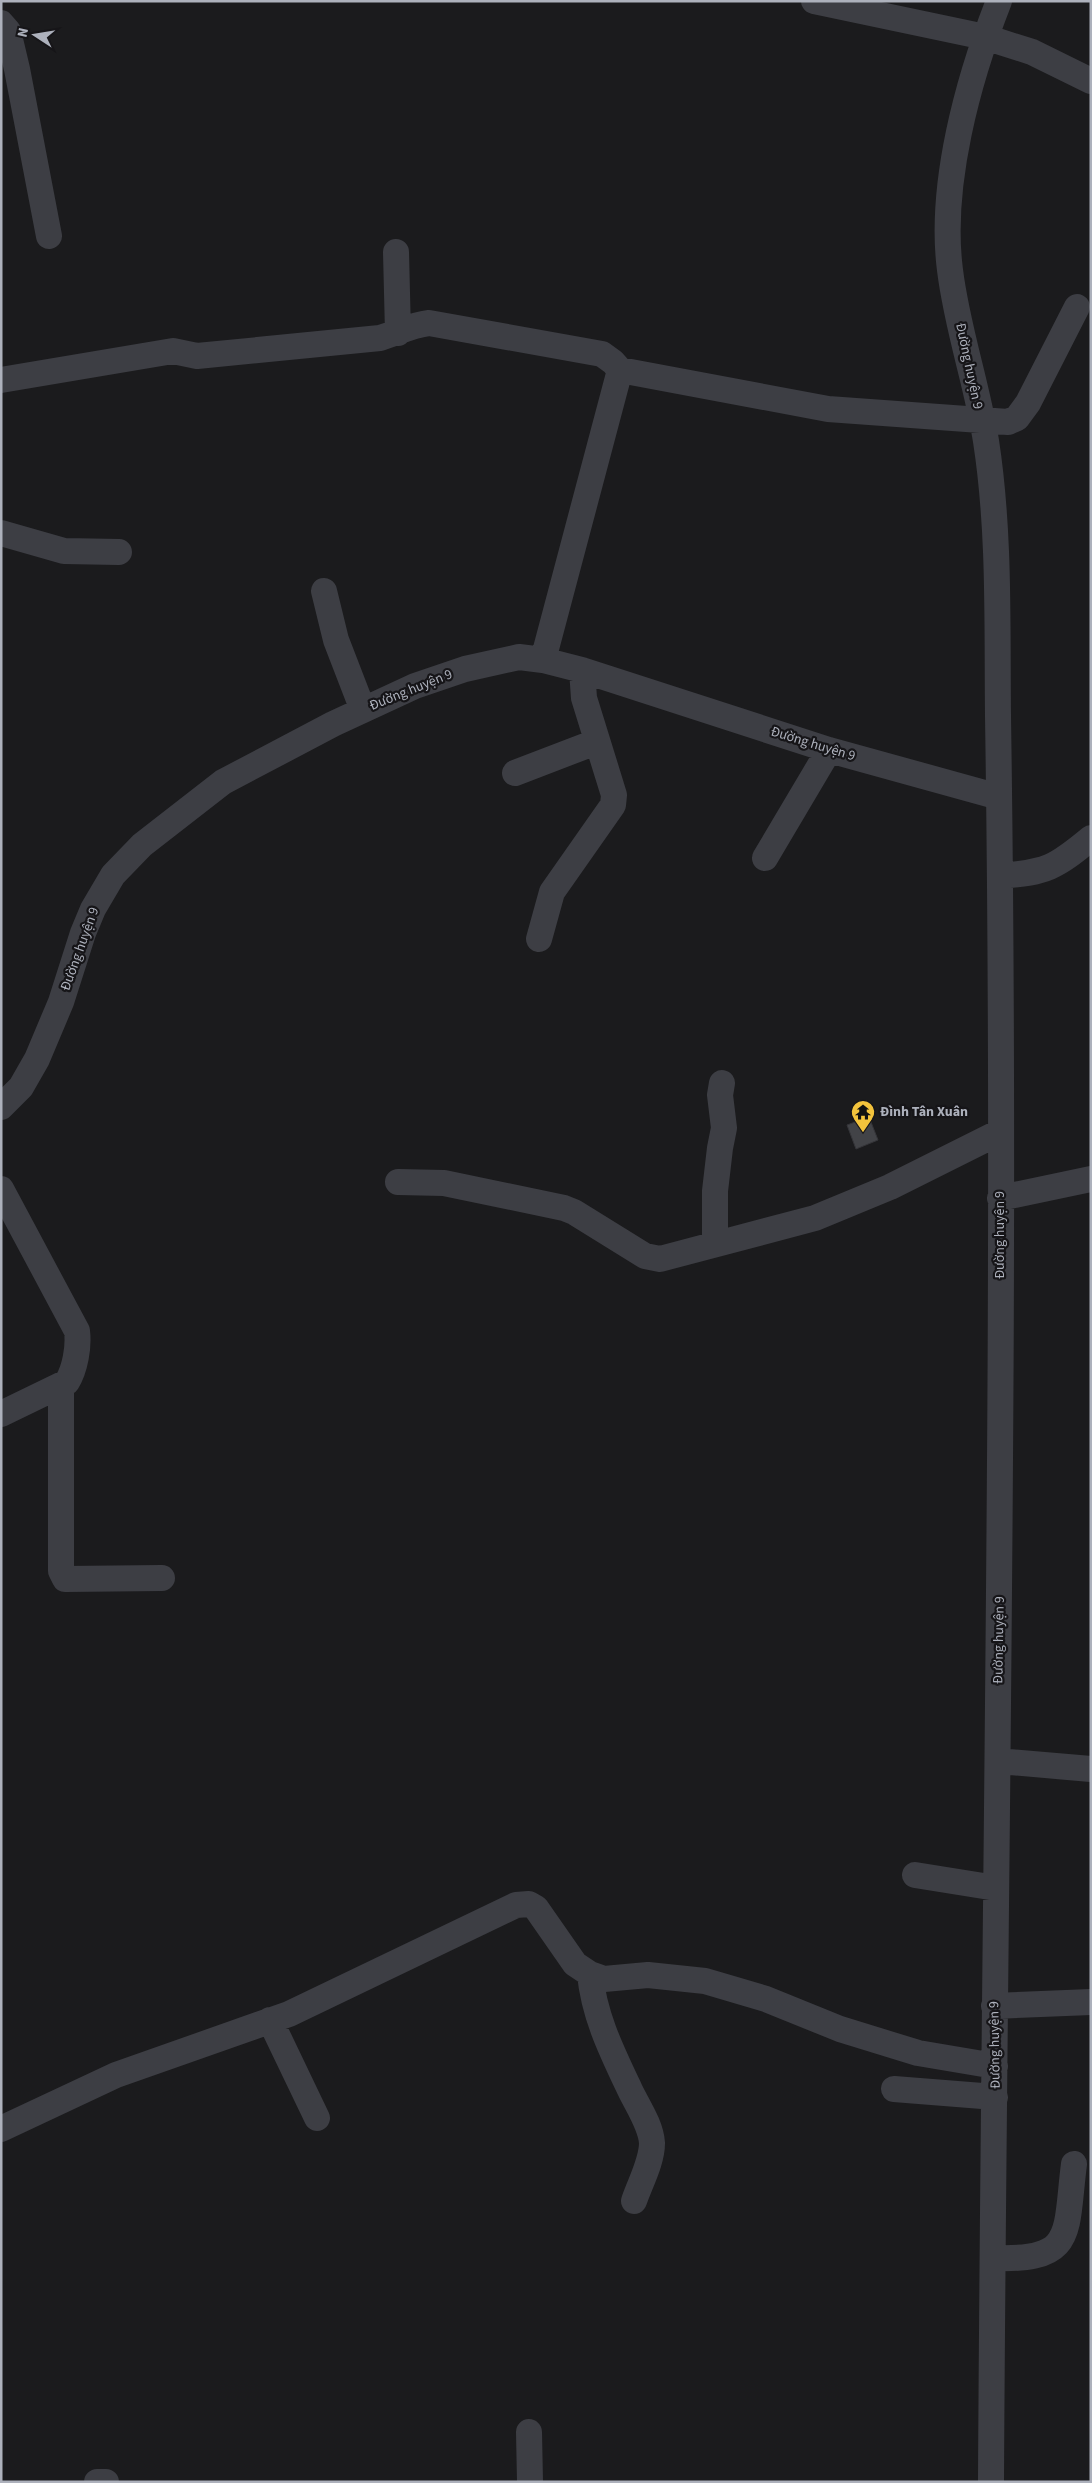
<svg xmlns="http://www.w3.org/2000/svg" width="1092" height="2483" viewBox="0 0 1092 2483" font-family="'Source Sans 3',sans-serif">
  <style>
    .building { fill: #424347; stroke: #353539 }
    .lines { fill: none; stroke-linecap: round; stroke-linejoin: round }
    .minor { stroke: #3d3e44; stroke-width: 26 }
    .labels { text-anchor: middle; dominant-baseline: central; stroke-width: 4.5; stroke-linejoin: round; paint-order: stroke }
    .street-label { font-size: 14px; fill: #adb1bc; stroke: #161518 }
    .poi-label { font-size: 14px; font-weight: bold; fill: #adb1bc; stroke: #161518; text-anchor: start }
  </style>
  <rect width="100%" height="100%" fill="#1b1b1d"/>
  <path class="building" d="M869 1117 878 1140 856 1149 847 1125Z"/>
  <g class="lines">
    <path class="minor" d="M814 1 985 37 1032 52 1091 81
      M1 23 8 31 17 69 49 236
      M396 252 398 333
      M620 370 828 409 1008 422 1017 418 1028 403 1077 307
      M1 380 173 351 197 356 380 338C397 333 411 325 429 323L602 354 613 362 620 370 543 660
      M1 533 64 551 119 552
      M324 591 336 640 363 710
      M515 773 596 742
      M765 858 829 750
      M1001 876C1047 872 1055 868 1091 838
      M539 939 552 892 613 805 614 795 584 698 582 670
      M1 1107 21 1087 37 1059 61 1002 83 933 93 909 113 875 142 845 223 782 333 724 415 686 465 669 519 657 543 660 582 670 829 750 999 797
      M398 1182 444 1183 564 1208 574 1212 645 1256 660 1259 815 1218 890 1187 1000 1132
      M1 1189 77 1331C79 1347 75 1369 67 1382L1 1414
      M1000 1198 1091 1179
      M715 1244V1191L720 1148 724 1128 720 1095 722 1083
      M61 1387V1571L65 1579 162 1578
      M998 1761 1091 1769
      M915 1875 996 1888
      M590 1974C594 2016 612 2052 630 2090 637 2105 651 2125 652 2143 652 2162 640 2183 634 2201
      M994 2006 1091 2002
      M270 2020 317 2118
      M894 2089 995 2097
      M1 2129 116 2075 289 2014 516 1905 529 1904 536 1908 575 1964 590 1974 604 1979 648 1975 705 1981 766 1999 840 2029 918 2053 995 2066
      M993 2258C1076 2261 1065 2234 1074 2164
      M529 2432 530 2482
      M97 2482H106
      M991 2482C994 1893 1007 1305 998 716 997 625 1000 532 986 441 977 384 957 328 950 270 939 185 968 80 999 1"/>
  </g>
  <defs>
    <g id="temple-pin" transform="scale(1.25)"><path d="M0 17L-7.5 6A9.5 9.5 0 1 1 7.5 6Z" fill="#f3c33c" stroke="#161518"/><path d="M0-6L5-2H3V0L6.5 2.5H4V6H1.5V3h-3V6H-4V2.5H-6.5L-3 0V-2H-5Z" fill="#111"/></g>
  </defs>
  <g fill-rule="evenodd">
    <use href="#temple-pin" x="863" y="1112"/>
  </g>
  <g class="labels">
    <g class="street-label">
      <text transform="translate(969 366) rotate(78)">Đường huyện 9</text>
      <text transform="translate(411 690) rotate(-22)">Đường huyện 9</text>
      <text transform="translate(813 744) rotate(17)">Đường huyện 9</text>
      <text transform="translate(80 949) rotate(-70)">Đường huyện 9</text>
      <text transform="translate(1000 1235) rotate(-90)">Đường huyện 9</text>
      <text transform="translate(999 1640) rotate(-89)">Đường huyện 9</text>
      <text transform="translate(995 2045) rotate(-91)">Đường huyện 9</text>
    </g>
    <g class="poi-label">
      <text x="880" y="1112">Đình Tân Xuân</text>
    </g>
  </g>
  <rect width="1092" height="2483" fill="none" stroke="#adb1bc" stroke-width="5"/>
  <g transform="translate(35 35) rotate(282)" stroke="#161518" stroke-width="4" paint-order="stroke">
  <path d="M0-4L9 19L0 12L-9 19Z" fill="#adb1bc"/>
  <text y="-8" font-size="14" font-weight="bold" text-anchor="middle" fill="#adb1bc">N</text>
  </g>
</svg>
